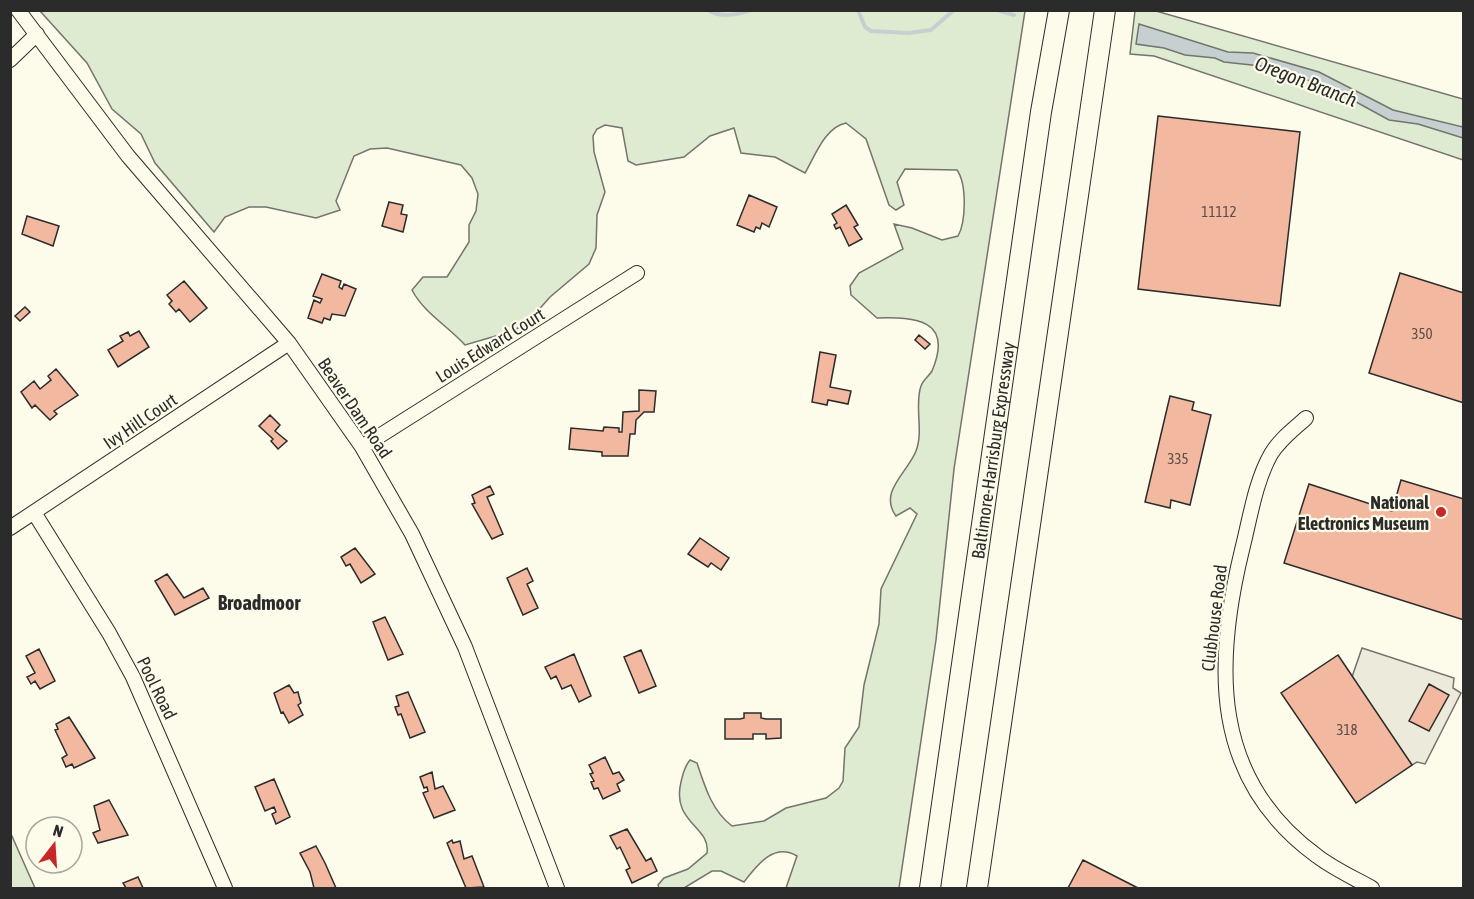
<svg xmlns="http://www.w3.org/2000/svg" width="1474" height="899" viewBox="0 0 1474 899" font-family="'Asap Condensed',sans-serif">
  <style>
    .green { fill: #deebd1; stroke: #74746e; stroke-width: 1.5 }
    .parking { fill: #eceadb; stroke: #74746e; stroke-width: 1.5 }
    .water { fill: #c7d0d0; stroke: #74746e; stroke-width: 1.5 }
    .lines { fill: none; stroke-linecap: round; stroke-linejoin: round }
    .stream { stroke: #c7d0d0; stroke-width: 4 }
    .building { fill: #f2b8a0; stroke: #2b2b2b; stroke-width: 1.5 }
    .minor-casing { stroke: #2b2b2b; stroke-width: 16 }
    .highway-casing { stroke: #2b2b2b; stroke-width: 22 }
    .minor { stroke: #fdfbea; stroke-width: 14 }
    .highway { stroke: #fdfbea; stroke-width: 20 }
    .poi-dot { fill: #c62828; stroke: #fdfbea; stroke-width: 2 }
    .labels { text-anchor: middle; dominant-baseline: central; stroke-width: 4.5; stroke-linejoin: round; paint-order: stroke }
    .number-label { font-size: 15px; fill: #5d4e48 }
    .street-label { font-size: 18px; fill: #2b2b2b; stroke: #fdfbea }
    .poi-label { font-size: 18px; font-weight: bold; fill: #2b2b2b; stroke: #fdfbea; text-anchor: end }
    .water-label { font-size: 20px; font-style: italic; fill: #2b2b2b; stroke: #fdfbea }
    .neighbourhood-label { font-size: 20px; font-weight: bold; fill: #2b2b2b; stroke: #fdfbea }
  </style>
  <rect width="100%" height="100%" fill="#fdfbea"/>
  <path class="green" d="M40 11H1025L954 469 936 640 899 888H786L797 856C774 842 757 865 744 882L721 871H712L684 888H659L658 885 664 878 688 869 707 853C711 826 671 823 681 782 683 774 684 767 690 760L697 763C705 787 712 811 732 826L764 821 786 808 826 798 839 788 843 781 845 748 859 727 864 685 879 624 881 589 917 514 910 508 896 516C878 492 908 472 916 451 924 431 914 405 921 386 923 380 929 376 932 371 954 319 915 317 877 318L851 295 850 286 859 273 903 249 894 224 912 228 942 240 958 236C966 222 967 184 957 170L905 169 897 182 904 205 896 210 889 205 866 139 846 123C825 127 815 156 805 173L775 157 741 153 734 128 710 136 684 157 636 165 628 161 622 128 605 125 597 129 593 136 594 152 605 192 597 215 596 248 589 264 550 297 528 322 513 331 465 345C448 326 424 313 412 290L423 277H447L469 242V225L476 211 478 194 472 178 461 165 387 148 370 149 354 156 336 201 340 210 316 218 266 207H249L225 217 214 232 155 163 141 134 112 109 87 63Z
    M1135 11H1156L1463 99V160L1154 56 1130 54Z
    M10 834H11L35 888H11Z"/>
  <path class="parking" d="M1362 648 1454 678 1453 688 1461 693 1425 764 1417 762 1412 765 1352 677Z"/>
  <path class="water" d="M1139 24 1228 52 1253 53 1319 72 1393 110 1463 127V138L1418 124 1389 120 1327 86 1261 66 1224 62 1215 58 1185 55 1164 48 1136 44Z"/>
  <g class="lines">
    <path class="stream" d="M708 10C720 18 738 15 751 10
      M858 10 865 27 871 31 908 33 931 30 954 10
      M997 10 1014 15"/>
  </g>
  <path class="building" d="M1158 116 1300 132 1280 306 1138 289Z
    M749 195 777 207 769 227 762 223 760 229 756 227 754 232 737 225Z
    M389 202 403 205 401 214 407 215 403 232 382 226Z
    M846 205 858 225 854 227 862 239 849 246 840 227 836 229 834 225 837 223 832 214Z
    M27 216 59 226 53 246 22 234Z
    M1400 273 1464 293V403L1369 373Z
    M322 274 341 281 339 287 342 289 344 284 356 289 345 316 332 314 330 320 324 318 322 323 308 318 314 300 320 303 322 299 313 296Z
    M184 281 207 308 190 322 179 309 176 312 169 304 172 301 167 295Z
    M25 307 30 312 20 321 15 316Z
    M139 331 149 347 118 367 108 350 123 341 120 336 128 332 130 336Z
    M919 335 930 344 925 349 915 340Z
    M820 352 836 355 830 387 851 391 848 404 828 400 827 405 812 402Z
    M56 369 78 395 54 411 57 414 50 420 35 405 32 408 21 392 34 381 40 389 51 380 48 376Z
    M639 390 656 391 654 412H644L636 420 635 434H630L628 456H602V452L569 449 571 428 603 431 604 427 619 428V432H622L623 412 639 411Z
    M1170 396 1194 402 1192 410 1211 415 1190 505 1171 500 1170 508 1145 502Z
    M270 415 280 425 275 431 287 441 278 449 271 441 273 439 259 426Z
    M1401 480 1464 499V620L1284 563 1309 484 1392 511Z
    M490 486 494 494 487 497 503 534 492 539 472 504 475 503 472 495Z
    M700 538 729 558 721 570 711 563 708 567 688 554Z
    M355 548 375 574 361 583 350 564 346 566 341 557Z
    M527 568 533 581 527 584 538 608 523 615 507 578Z
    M167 574 184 598 203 588 209 598 175 615 155 581Z
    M385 617 403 654 388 660 373 622Z
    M39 649 55 681 40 689 35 681 31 684 27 677 35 673 26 656Z
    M641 650 656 686 639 693 624 657Z
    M574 654 591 696 579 702 571 685 562 689 556 676 551 679 545 667Z
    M1338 655 1412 765 1356 803 1281 693Z
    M1429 684 1449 695 1429 731 1409 721Z
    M289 685 294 693 298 692 299 696 301 703 298 705 303 715 289 723 283 712 281 713 274 693Z
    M408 692 425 732 410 738 401 714 398 715 395 707 399 706 396 696Z
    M744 713H761V718L766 719H781V738L766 739V734H753V739H725V719H740L744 718Z
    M69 717 95 758 74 768 72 764 66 767 62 758 67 755 55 730 58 729 56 724Z
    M605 757 613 774 619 772 624 780 617 784 620 791 603 799 598 788 594 789 591 782 594 781 590 774 593 773 589 765Z
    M432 772 435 789 443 786 455 810 434 818 423 793 428 791 427 787 424 788 420 777Z
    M274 779 290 817 276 824 272 814 276 812 274 807 265 811 255 787Z
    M109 800 128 835 98 843 93 833 100 830 94 806Z
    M627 829 646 861 651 858 657 871 632 883 626 870 630 868 620 847 617 849 610 836Z
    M452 840 453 843 460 841 464 859 472 856 484 887 466 888 447 843Z
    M316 846 325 863 336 888H314L310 872 300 853Z
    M1083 860 1138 888H1068Z
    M138 877 143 888H126L123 883Z"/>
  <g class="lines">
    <g class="minor-casing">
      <path id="minor" d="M18 10 128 156 289 343 362 447 412 534 465 647 557 888
        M10 60 37 34
        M1306 418C1294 429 1280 439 1271 454 1255 482 1250 519 1242 550 1214 665 1211 779 1317 856 1334 869 1354 878 1372 888
        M362 447 637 273
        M35 514 109 633 133 677 225 888
        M10 528 289 343"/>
    </g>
    <g class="highway-casing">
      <g id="highway">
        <path id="s1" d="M930 888 1041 112 1059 10"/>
        <path d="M977 888 1105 10"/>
      </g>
    </g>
    <use href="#minor" class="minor"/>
    <use href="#highway" class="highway"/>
  </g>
  <circle class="poi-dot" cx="1441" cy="512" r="6"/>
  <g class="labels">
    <g class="number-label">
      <text x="1219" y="211">11112</text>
      <text x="1422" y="333">350</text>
      <text x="1178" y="458">335</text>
      <text x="1347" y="729">318</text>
    </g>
    <g class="street-label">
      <text transform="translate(490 345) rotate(-32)">Louis Edward Court</text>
      <text transform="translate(355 408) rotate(56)">Beaver Dam Road</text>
      <text transform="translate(140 421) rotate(-34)">Ivy Hill Court</text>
      <text stroke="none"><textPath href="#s1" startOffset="442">Baltimore-Harrisburg Expressway</textPath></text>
      <text transform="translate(1214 618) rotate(-83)">Clubhouse Road</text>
      <text transform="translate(157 688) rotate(64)">Pool Road</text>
    </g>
    <g class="poi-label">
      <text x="1429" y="502">National<tspan x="1429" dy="21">Electronics Museum</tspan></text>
    </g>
    <g class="water-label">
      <text transform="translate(1306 81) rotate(21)">Oregon Branch</text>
    </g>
    <g class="neighbourhood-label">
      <text x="259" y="602">Broadmoor</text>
    </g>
  </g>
  <rect width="1474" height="899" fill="none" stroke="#2b2b2b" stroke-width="24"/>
  <g transform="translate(54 845) rotate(17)"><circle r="28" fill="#fdfbea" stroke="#a9a89e" stroke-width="1.5"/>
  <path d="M0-4.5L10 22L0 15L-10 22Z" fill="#c62828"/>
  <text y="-9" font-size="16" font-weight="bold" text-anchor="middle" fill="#2b2b2b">N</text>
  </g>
</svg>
